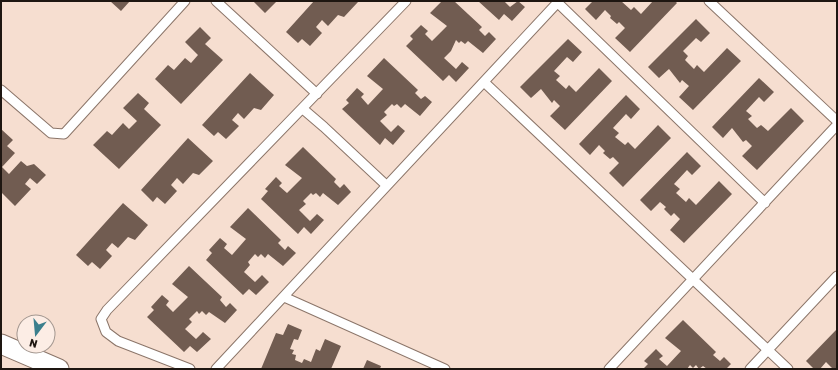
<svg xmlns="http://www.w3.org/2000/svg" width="838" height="370" viewBox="0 0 838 370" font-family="Rubik,sans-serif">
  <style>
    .building { fill: #715c51 }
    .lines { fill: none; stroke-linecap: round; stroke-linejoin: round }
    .service-casing { stroke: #8b7569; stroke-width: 11 }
    .minor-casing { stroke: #8b7569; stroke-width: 21 }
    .service { stroke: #fff; stroke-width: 9 }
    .minor { stroke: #fff; stroke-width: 19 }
  </style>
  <rect width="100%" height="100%" fill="#f6ded0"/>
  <path class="building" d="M110 1H130L121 11Z
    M253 1H277L265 13Z
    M314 1 358 2 344 17 338 15 328 26 322 20 316 27 322 33 310 46 302 39 298 43 286 32Z
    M442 1H454L482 27 479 30 485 36 489 32 496 39 483 53 468 41 465 44 461 41 459 43 456 40 451 51 444 58 456 69 462 62 469 68 456 82 449 75 443 81 406 46 413 39 410 36 421 25 428 31 425 34 432 41 447 26 430 13Z
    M478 1H504L510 7 518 1 525 7 512 21 504 14 499 20Z
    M593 1H621L631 10 634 7 641 14 653 1H675L677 3 630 52 615 38 625 28 619 22 617 24 610 18 611 16 605 10 596 20 585 9Z
    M696 19 710 33 701 42 696 38 683 51 688 56 685 60 694 69 697 65 704 72 727 48 741 61 693 110 679 97 689 86 682 80 680 83 669 69 659 78 648 67Z
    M200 27 211 38 205 44 223 60 181 104 155 79 168 65 174 70 185 58 191 63 198 55 185 42Z
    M568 39 582 52 573 62 567 57 554 71 560 76 556 80 566 89 569 85 576 92 599 68 612 81 565 130 550 116 560 106 554 100 552 103 541 89 531 98 520 87Z
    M384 58 418 90 415 93 421 99 425 96 432 102 420 116 405 104 401 108 397 104 394 106 392 104 384 112 387 115 380 121 391 132 398 125 405 131 393 145 385 138 380 145 342 109 349 103 346 100 357 88 364 94 361 97 368 105 383 89 367 76Z
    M250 73 274 95 261 110 254 108 244 119 238 113 232 120 239 126 226 139 218 132 214 136 202 125Z
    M759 78 774 92 764 102 759 97 746 111 752 116 748 119 757 128 761 125 768 131 791 108 804 121 757 170 742 156 752 146 746 140 743 142 732 128 723 138 712 127Z
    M138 93 149 103 144 109 161 125 119 169 93 145 107 131 112 135 123 123 129 129 137 121 123 108Z
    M626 95 640 109 631 119 626 114 613 128 619 133 615 137 625 145 628 142 635 149 658 125 671 138 623 187 609 173 619 163 613 157 610 159 603 153 605 151 599 145 590 155 579 144Z
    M1 129 13 140 7 146 15 153 2 167 9 174 21 161 27 166 34 164 46 175 37 184 30 178 25 184 31 189 15 206 1 192Z
    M188 138 213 161 199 175 193 173 183 184 177 178 171 185 177 191 165 204 157 197 153 202 141 190Z
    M303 147 336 179 334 182 340 188 344 184 351 192 338 205 323 193 320 197 316 193 313 195 311 193 303 201 306 204 299 210 310 221 317 214 324 220 311 234 304 227 298 234 261 199 268 191 265 189 276 177 282 183 279 186 287 193 302 178 285 165Z
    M687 152 701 166 692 175 687 170 674 184 680 189 676 193 686 202 689 198 696 205 719 181 732 194 684 243 670 230 680 219 674 213 671 216 664 209 666 207 660 202 651 211 640 200Z
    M123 203 148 225 135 240 128 237 118 248 112 243 106 250 112 256 100 269 92 262 88 266 76 255Z
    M248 208 281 240 278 243 285 250 288 246 296 253 283 266 268 254 265 258 261 254 258 257 255 254 248 262 250 265 244 272 255 282 262 275 269 282 256 295 249 289 243 295 206 260 212 253 209 250 220 238 227 244 224 248 232 255 246 239 230 227Z
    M189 266 222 297 220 300 226 307 230 303 237 310 225 323 209 312 206 315 202 311 199 314 197 311 189 319 192 322 185 329 196 339 203 332 211 339 197 352 190 346 184 352 147 317 154 310 151 307 162 295 169 301 166 305 173 312 188 297 172 284Z
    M683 320 716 352 713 355 720 361 724 357 731 364 726 369H707L703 366 699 369 696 365 693 368 690 365 687 369H643L648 364 644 361 656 349 663 356 659 359 667 366 681 351 665 338Z
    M288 324 302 330 298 340 294 339 290 349 294 350 292 354 296 355 295 360 302 363 304 359 311 362 316 349 320 351 325 339 341 346 331 369H261L276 333 283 335Z
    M837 329V369H831L832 368 826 362 820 369H814L806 361Z
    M367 360 381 366 380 369H363Z"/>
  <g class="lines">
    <g class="service-casing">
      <path id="service" d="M216 1 317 94
        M709 1 837 121
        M558 3 765 203
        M484 82 788 369
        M1 90 51 133 64 134 185 1
        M303 109 324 127 386 185
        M284 297 445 369
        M190 369 118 341 106 332 101 319 107 310 406 1
        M216 369 559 1
        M609 369 837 125
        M750 369 837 276"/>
    </g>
    <g class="minor-casing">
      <path id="minor" d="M1 344 59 369"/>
    </g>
    <use href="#service" class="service"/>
    <use href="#minor" class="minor"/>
  </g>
  <rect width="838" height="370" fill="none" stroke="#1e1611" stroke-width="4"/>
  <g transform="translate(36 334) rotate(196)"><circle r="19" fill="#fcede5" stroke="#a39790"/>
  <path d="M0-3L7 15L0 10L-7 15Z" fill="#3b7f8d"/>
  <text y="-6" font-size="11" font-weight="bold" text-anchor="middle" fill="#1e1611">N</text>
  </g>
</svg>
